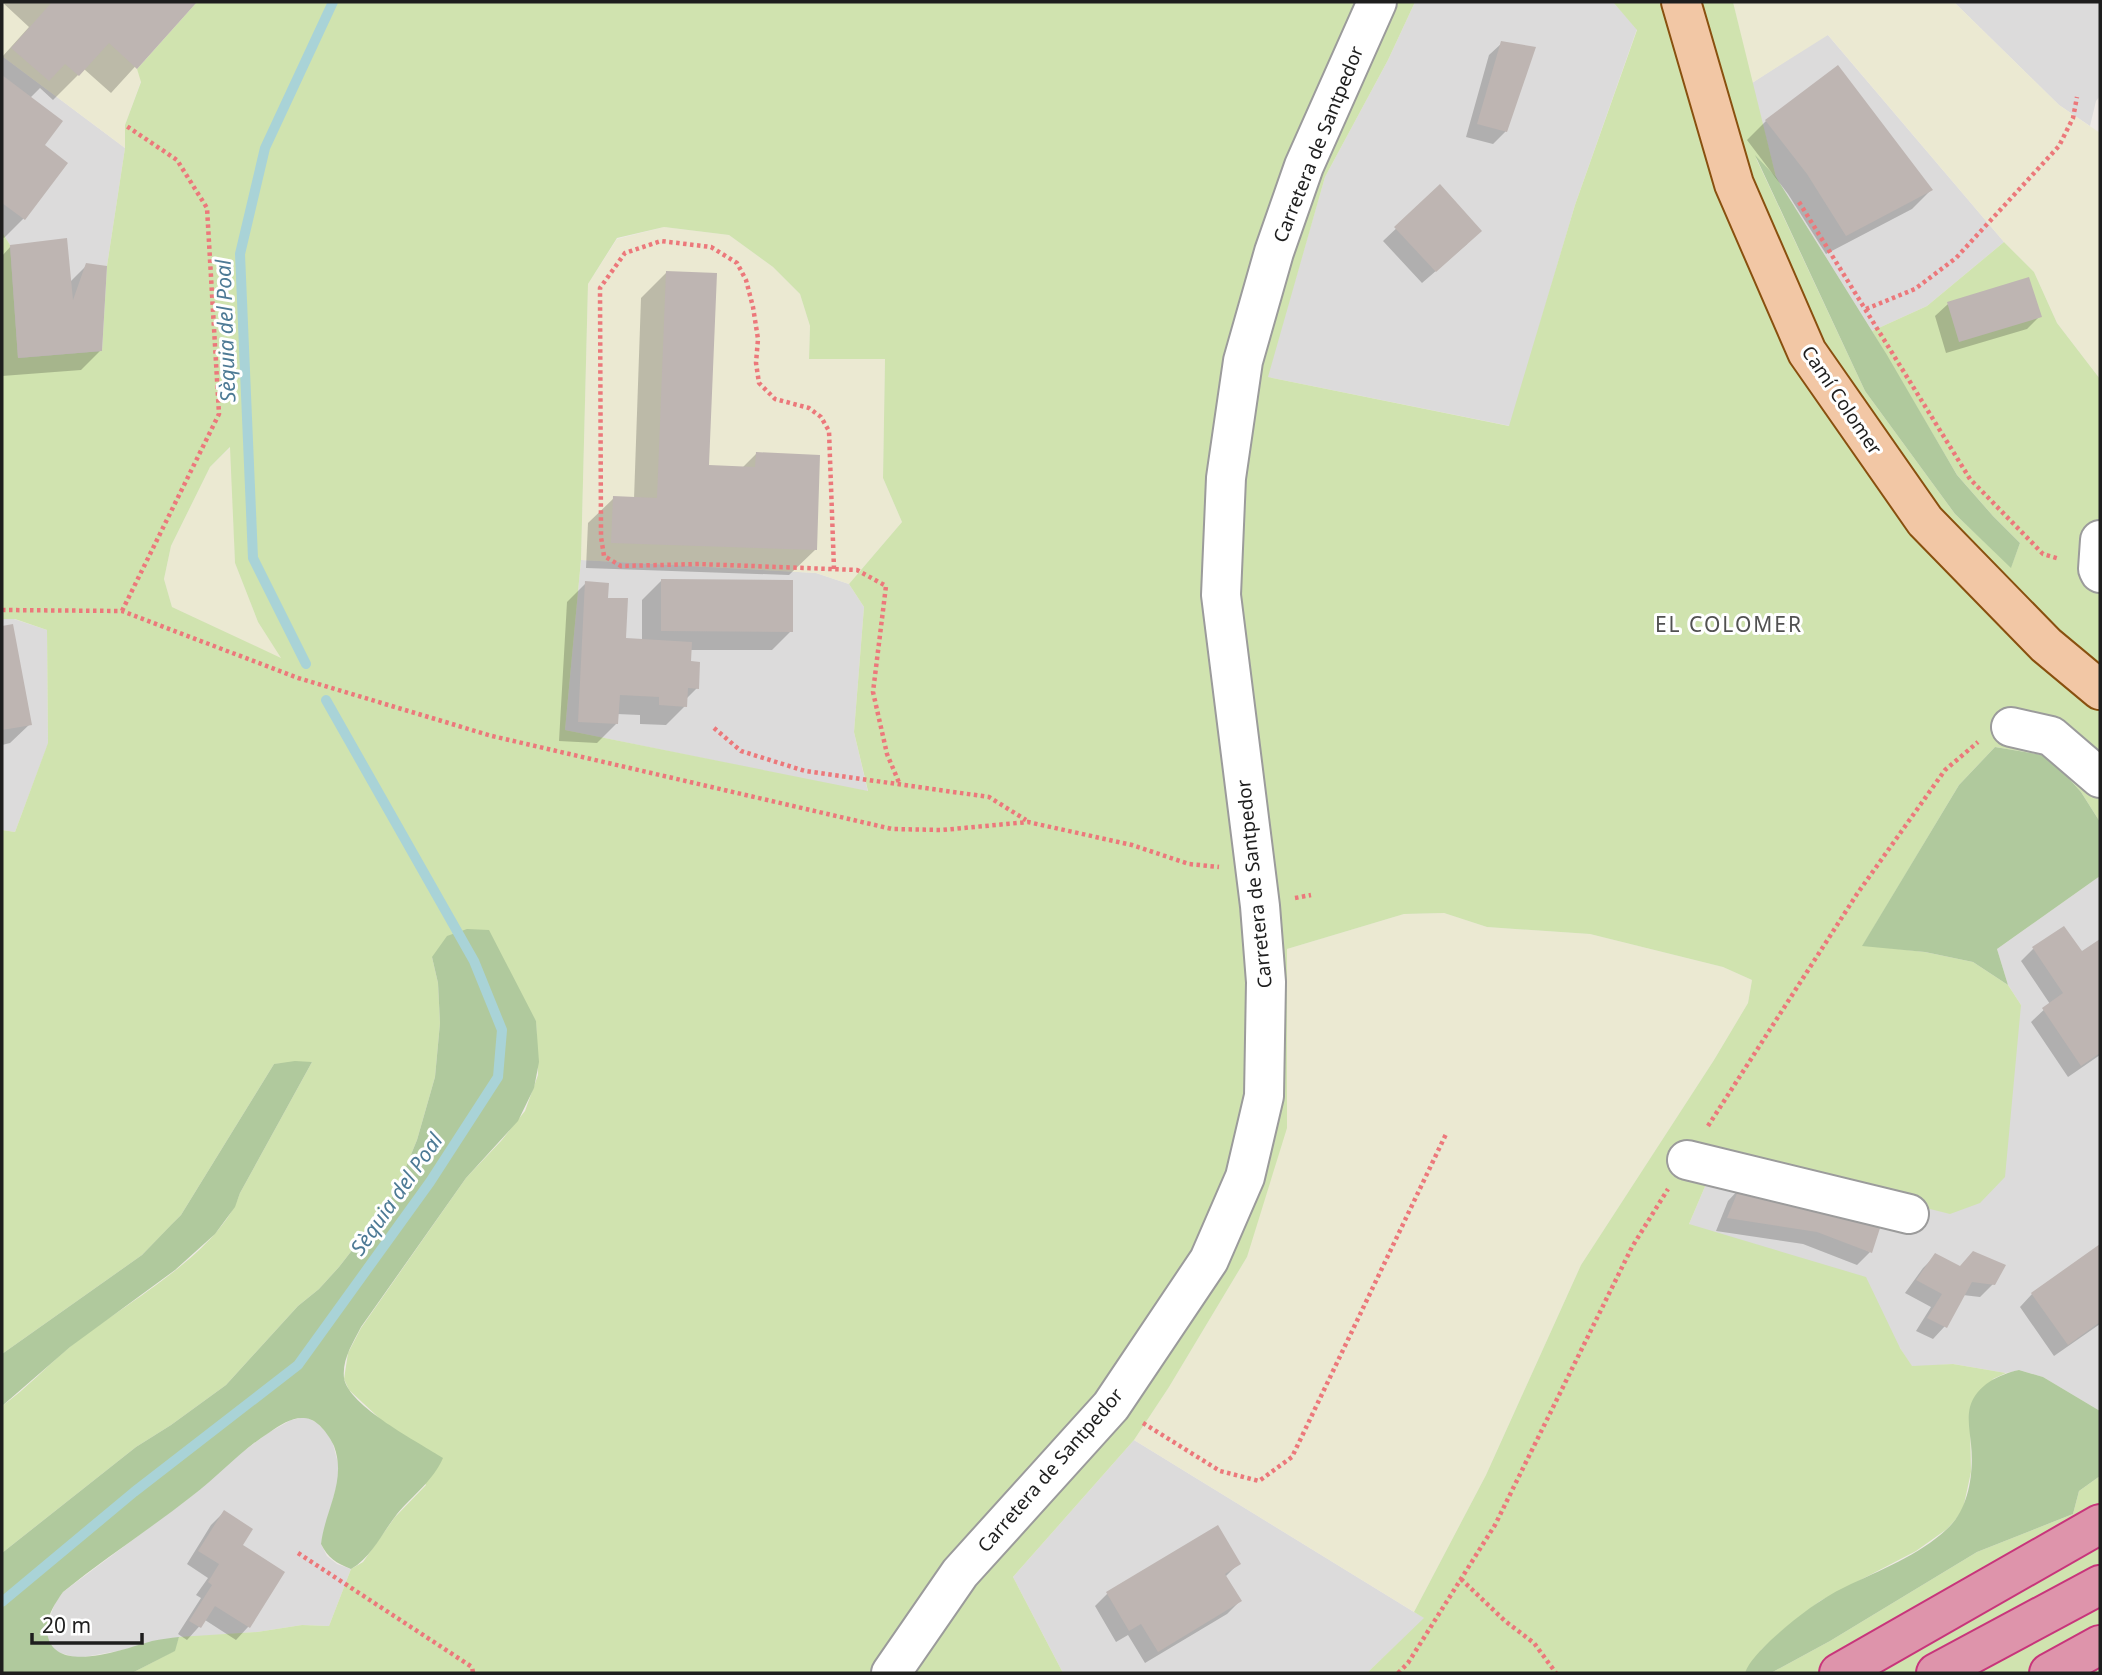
<svg xmlns="http://www.w3.org/2000/svg" width="2102" height="1675" viewBox="0 0 2102 1675" font-family="'Noto Sans',sans-serif">
  <style>
    .residential { fill: #dcdbdb }
    .farmland { fill: #ebe9d2 }
    .grass { fill: #d0e3af; fill-rule: evenodd }
    .forest { fill: #b0c99d }
    .shadow { fill: #0003 }
    .lines { fill: none; stroke-linecap: round; stroke-linejoin: round }
    .stream { stroke: #a9d3d7; stroke-width: 10 }
    .building { fill: #beb5b2 }
    .minor-casing { stroke: #9b9b9b; stroke-width: 42 }
    .major-casing { stroke: #89500f; stroke-width: 42 }
    .highway-casing { stroke: #c8357b; stroke-width: 42 }
    .path { stroke: #ec787b; stroke-width: 4.5; stroke-dasharray: 3.5 3.5; stroke-linecap: butt }
    .minor { stroke: #fff; stroke-width: 38 }
    .major { stroke: #f2c7a5; stroke-width: 38 }
    .highway { stroke: #de94ab; stroke-width: 38 }
    .labels { text-anchor: middle; dominant-baseline: central; stroke-width: 6; stroke-linejoin: round; paint-order: stroke }
    .street-label { font-size: 19px; fill: #1e1e1e; stroke: #fff }
    .water-label { font-size: 21px; font-style: italic; fill: #4d7a95; stroke: #fff }
    .neighbourhood-label { font-size: 21px; letter-spacing: 2px; fill: #515151; stroke: #fff }
  </style>
  <rect width="100%" height="100%" fill="#eee9e5"/>
  <path class="residential" d="M1415 2H1613L1637 29 1575 205 1510 426 1267 377 1325 177 1388 60Z
    M1954 2H2100V96L2096 101 2090 126 2059 105Z
    M1827 34 2004 242 1927 306 1872 331 1776 177 1752 83Z
    M2 56 125 148 107 266 102 351 18 358 10 245 2 232Z
    M581 560 816 573 849 584 864 607 854 732 868 792 565 730Z
    M2 619H14L47 630 48 744 15 832 2 830Z
    M2100 876V1411L2043 1377 2019 1370 2006 1373 1953 1364 1912 1367 1900 1348 1689 1224 1718 1156 2021 1005 2008 985 1997 949Z
    M306 1417 317 1423 327 1433 333 1444 339 1467 338 1481 321 1544 327 1556 337 1564 351 1569 329 1626 302 1625 257 1632 167 1639 118 1651 78 1658 54 1651 48 1640 46 1628 55 1603 63 1592 193 1495 233 1459 268 1433 291 1420Z
    M1134 1440 1414 1612 1425 1618 1367 1673H1063L1013 1577Z"/>
  <path class="farmland" d="M2 2H197L137 68 141 81 125 125V148L2 56Z
    M1733 2H1954L2059 105 2100 133V379L2057 323 2034 272 2004 242 1828 35 1752 83Z
    M664 227 729 235 773 267 800 294 810 326 809 359 885 358 883 478 902 522 849 584 816 573 581 560 588 284 617 239Z
    M231 447 235 563 258 622 282 659 172 607 164 579 171 546 210 467Z
    M1444 913 1487 927 1590 934 1723 967 1752 980 1748 1003 1714 1060 1581 1265 1486 1475 1414 1612 1134 1440 1169 1387 1247 1257 1286 981 1287 949 1404 914Z"/>
  <path class="grass" d="M197 2H1415L1388 60 1325 177 1268 377 1509 426 1575 205 1637 30 1613 2H1733L1776 177 1756 158 1865 391 1955 514 2011 567 2020 543 1993 516 1957 475 1872 331 1927 306 2004 242 2034 272 2057 323 2100 379V822L2081 792 2049 756 1995 747 1959 785 1863 945 1925 952 1973 962 2008 985 2021 1005 2005 1177 1980 1203 1950 1214 1718 1156 1689 1224 1866 1277 1900 1348 1912 1366 1953 1364 2006 1373 1993 1379 1970 1420 1971 1472 1963 1509 1956 1519 1947 1529 1916 1551 1820 1601 1785 1628 1762 1649 1745 1673H1367L1424 1618 1414 1612 1486 1475 1581 1265 1714 1060 1748 1003 1752 980 1723 967 1590 934 1487 927 1444 913 1404 914 1287 949V1128L1247 1257 1169 1387 1134 1440 1013 1577 1063 1673H132L174 1651 179 1637 257 1632 302 1625 329 1626 351 1569 363 1562 395 1517 426 1485 378 1417 349 1390 344 1379 348 1353 361 1328 466 1178 501 1141 525 1111 538 1075 536 1021 432 957 438 983 440 1023 435 1077 417 1140 396 1191 381 1213 339 1267 319 1289 298 1306 226 1385 171 1425 136 1447 2 1553V1406C27 1388 48 1365 71 1346 120 1306 220 1254 240 1193L312 1062 274 1064 181 1215 142 1255 2 1354V830L15 832 48 743 47 630 15 619H2V232L10 245 18 358 102 351 107 266 125 148V125L141 82 137 69ZM664 227 729 235 773 267 800 294 810 326 809 359H885L883 478 902 522 849 584 864 607 854 732 868 791 565 730 581 560 588 284 617 238ZM230 447 235 563 258 622 281 658 172 607 164 579 171 546 210 467Z
    M2100 1476V1673H1771L1830 1641 1977 1552 2073 1514 2079 1491Z"/>
  <path class="forest" d="M1755 155 1776 177 1887 355 1957 475 1993 516 2020 543 2011 568 1955 514 1865 391Z
    M1995 747 2049 756 2081 792 2100 822V876L1997 949 2008 985 1973 962 1925 952 1862 946 1959 785Z
    M467 929 489 930 536 1021 539 1062 534 1088 518 1121 466 1178 361 1327C353 1343 342 1359 344 1378 348 1406 420 1443 443 1458 433 1481 413 1495 397 1514 382 1533 372 1557 351 1569 336 1563 328 1558 321 1544 325 1510 347 1481 334 1446 329 1435 317 1418 304 1418 292 1417 280 1425 270 1432 241 1450 219 1476 192 1496 150 1529 105 1558 63 1592 54 1605 43 1621 48 1637 58 1675 126 1648 152 1641 161 1639 170 1638 179 1637L175 1651 132 1673H2V1553L136 1447 171 1425 226 1385 298 1306 319 1289 339 1267 381 1213 396 1191 417 1140 435 1077 440 1023 438 983 432 957 447 936Z
    M295 1061 312 1062 240 1193 235 1207 215 1234 175 1270 70 1347 2 1406V1354L142 1255 172 1224 181 1215 274 1064Z
    M2019 1370 2043 1377 2100 1411V1476L2079 1491 2073 1514 1977 1552 1830 1641 1771 1673H1745C1749 1661 1762 1649 1771 1640 1793 1620 1818 1600 1845 1587 1880 1570 1918 1556 1947 1529 1969 1509 1974 1473 1971 1444 1970 1433 1967 1418 1970 1407 1976 1385 2000 1374 2019 1370Z"/>
  <path class="shadow" d="M2 2H194L111 93 84 69 53 100 40 88 30 98 43 146 65 163 23 219 4 238 2 237V57L29 27Z
    M1502 43 1506 131 1493 144 1466 137 1489 55Z
    M1766 121 1931 190 1912 209 1826 254 1788 194 1747 140Z
    M1440 187 1467 244 1422 283 1383 241Z
    M11 246 70 282 87 265 100 351 81 370 2 376V256Z
    M666 273 707 467 742 468 756 454 815 550 789 575 586 568 588 523 614 498 634 499 641 298Z
    M1948 304 2040 316 2027 329 1946 353 1935 316Z
    M661 581 791 631 772 650H690L689 663 697 688 686 699 685 706 666 725 640 724V715L617 714V723L597 743 559 741 567 602 586 583 606 600 624 640 642 641V600Z
    M11 626 30 724 10 743 2 745V628Z
    M2100 941V1055L2068 1077 2031 1022 2050 1004 2021 961 2033 949 2081 953Z
    M1740 1188 1870 1252 1857 1265 1803 1244 1716 1231 1728 1201Z
    M2100 1247V1324L2054 1356 2020 1307 2032 1294Z
    M1936 1255 1993 1284 1980 1297 1963 1295 1945 1326 1933 1339 1916 1331 1931 1307 1905 1293 1923 1268Z
    M224 1512 240 1546 283 1573 248 1627 236 1640 205 1620 187 1640 178 1634 201 1598 196 1595 208 1578 187 1564 211 1525Z
    M1238 1564 1225 1577 1240 1601 1227 1614 1145 1663 1128 1635 1116 1642 1095 1606 1107 1594Z"/>
  <g class="lines">
    <path class="stream" d="M306 664 253 558 240 254 265 148 333 2
      M2 1602 134 1492 298 1365 430 1182 498 1077 502 1030 474 961 326 700"/>
  </g>
  <path class="building" d="M52 2H197L137 69 109 43 79 76 65 64 49 81 11 48Z
    M1501 41 1536 47 1507 132 1477 124Z
    M1838 65 1933 190 1846 236 1807 174 1765 120Z
    M2 75 63 121 45 145 68 163 25 220 2 203Z
    M1440 184 1482 231 1436 272 1394 227Z
    M67 238 73 300 86 263 107 266 102 351 18 358 10 245Z
    M666 271 717 273 709 465 755 467 756 452 820 455 817 550 611 543 613 496 657 498Z
    M2029 277 2042 317 1959 342 1947 302Z
    M661 579 793 580V632L661 631Z
    M585 581 609 583 608 598H628L626 638 692 642 691 661 700 662 699 689 688 688 687 707 659 705V697L620 695 618 724 578 722Z
    M13 624 32 725 2 730V626Z
    M2064 926 2082 951 2100 939V1053L2081 1066 2042 1008 2063 993 2032 947Z
    M1740 1186 1881 1225 1872 1253 1817 1232 1727 1218Z
    M2100 1244V1322L2068 1345 2031 1293Z
    M1973 1251 2006 1265 1995 1285 1972 1282 1947 1328 1927 1318 1942 1294 1916 1280 1935 1253 1960 1266Z
    M224 1510 253 1529 243 1545 285 1572 250 1628 215 1606 201 1628 189 1621 212 1585 208 1582 219 1564 198 1551Z
    M1218 1525 1241 1564 1225 1574 1242 1601 1158 1652 1141 1624 1129 1631 1106 1592Z"/>
  <g class="lines">
    <g class="minor-casing">
      <path id="minor" d="M2100 540 2098 569 2100 573
        M2011 727 2051 736 2100 778
        M1687 1160 1909 1214
        M891 1673 960 1573 1111 1406 1209 1260 1245 1177 1264 1096 1266 982 1260 906 1221 595 1226 478 1243 361 1274 252 1304 166 1377 2"/>
    </g>
    <g class="major-casing">
      <path id="major" d="M1681 2 1734 184 1807 352 1925 521 2046 645 2100 690"/>
    </g>
    <g class="highway-casing">
      <path id="highway" d="M1839 1673 2100 1524
        M1936 1673 2100 1585
        M2049 1673 2100 1645"/>
    </g>
    <path class="path" d="M1799 202 1970 479 2043 554 2060 559
      M1866 309 1915 289 1956 258 2059 146 2073 118 2077 97
      M834 569 829 431 821 417 809 408 775 399 759 383 756 363 758 339 753 307 746 280 737 263 711 247 661 241 625 253 600 288 601 537 604 556 621 566 699 564 857 570 886 586 873 692 887 754 900 785
      M2 610 122 611 298 678 492 736 892 829 942 830 1028 822 1132 845 1189 864 1219 867
      M122 611 219 414 207 208 177 160 125 125
      M714 728 741 751 805 771 989 797 1026 820
      M1295 898 1311 895
      M1708 1126 1857 894 1945 770 1978 742
      M1143 1423 1220 1471 1259 1481 1292 1457 1447 1132
      M298 1553 472 1667 473 1673
      M1461 1579 1505 1621 1534 1643 1556 1673
      M1398 1673 1408 1663 1495 1525 1632 1247 1668 1189"/>
    <use href="#minor" class="minor"/>
    <use href="#major" class="major"/>
    <use href="#highway" class="highway"/>
  </g>
  <g class="labels">
    <g class="street-label">
      <text transform="translate(1318 144) rotate(-68)">Carretera de Santpedor</text>
      <text transform="translate(1842 400) rotate(56)">Camí Colomer</text>
      <text transform="translate(1254 884) rotate(-96)">Carretera de Santpedor</text>
      <text transform="translate(1050 1470) rotate(-49)">Carretera de Santpedor</text>
    </g>
    <g class="water-label">
      <text transform="translate(225 331) rotate(-92)">Sèquia del Poal</text>
      <text transform="translate(396 1194) rotate(-55)">Sèquia del Poal</text>
    </g>
    <g class="neighbourhood-label">
      <text x="1729" y="624">EL COLOMER</text>
    </g>
  </g>
  <rect width="2102" height="1675" fill="none" stroke="#1e1e1e" stroke-width="7"/>
  <path d="M32 1633v10h110v-10" fill="none" stroke="#1e1e1e" stroke-width="3.5"/>
  <text x="42" y="1633" font-size="21" fill="#1e1e1e" stroke="#ffffff" stroke-width="5" paint-order="stroke">20 m</text>
</svg>
